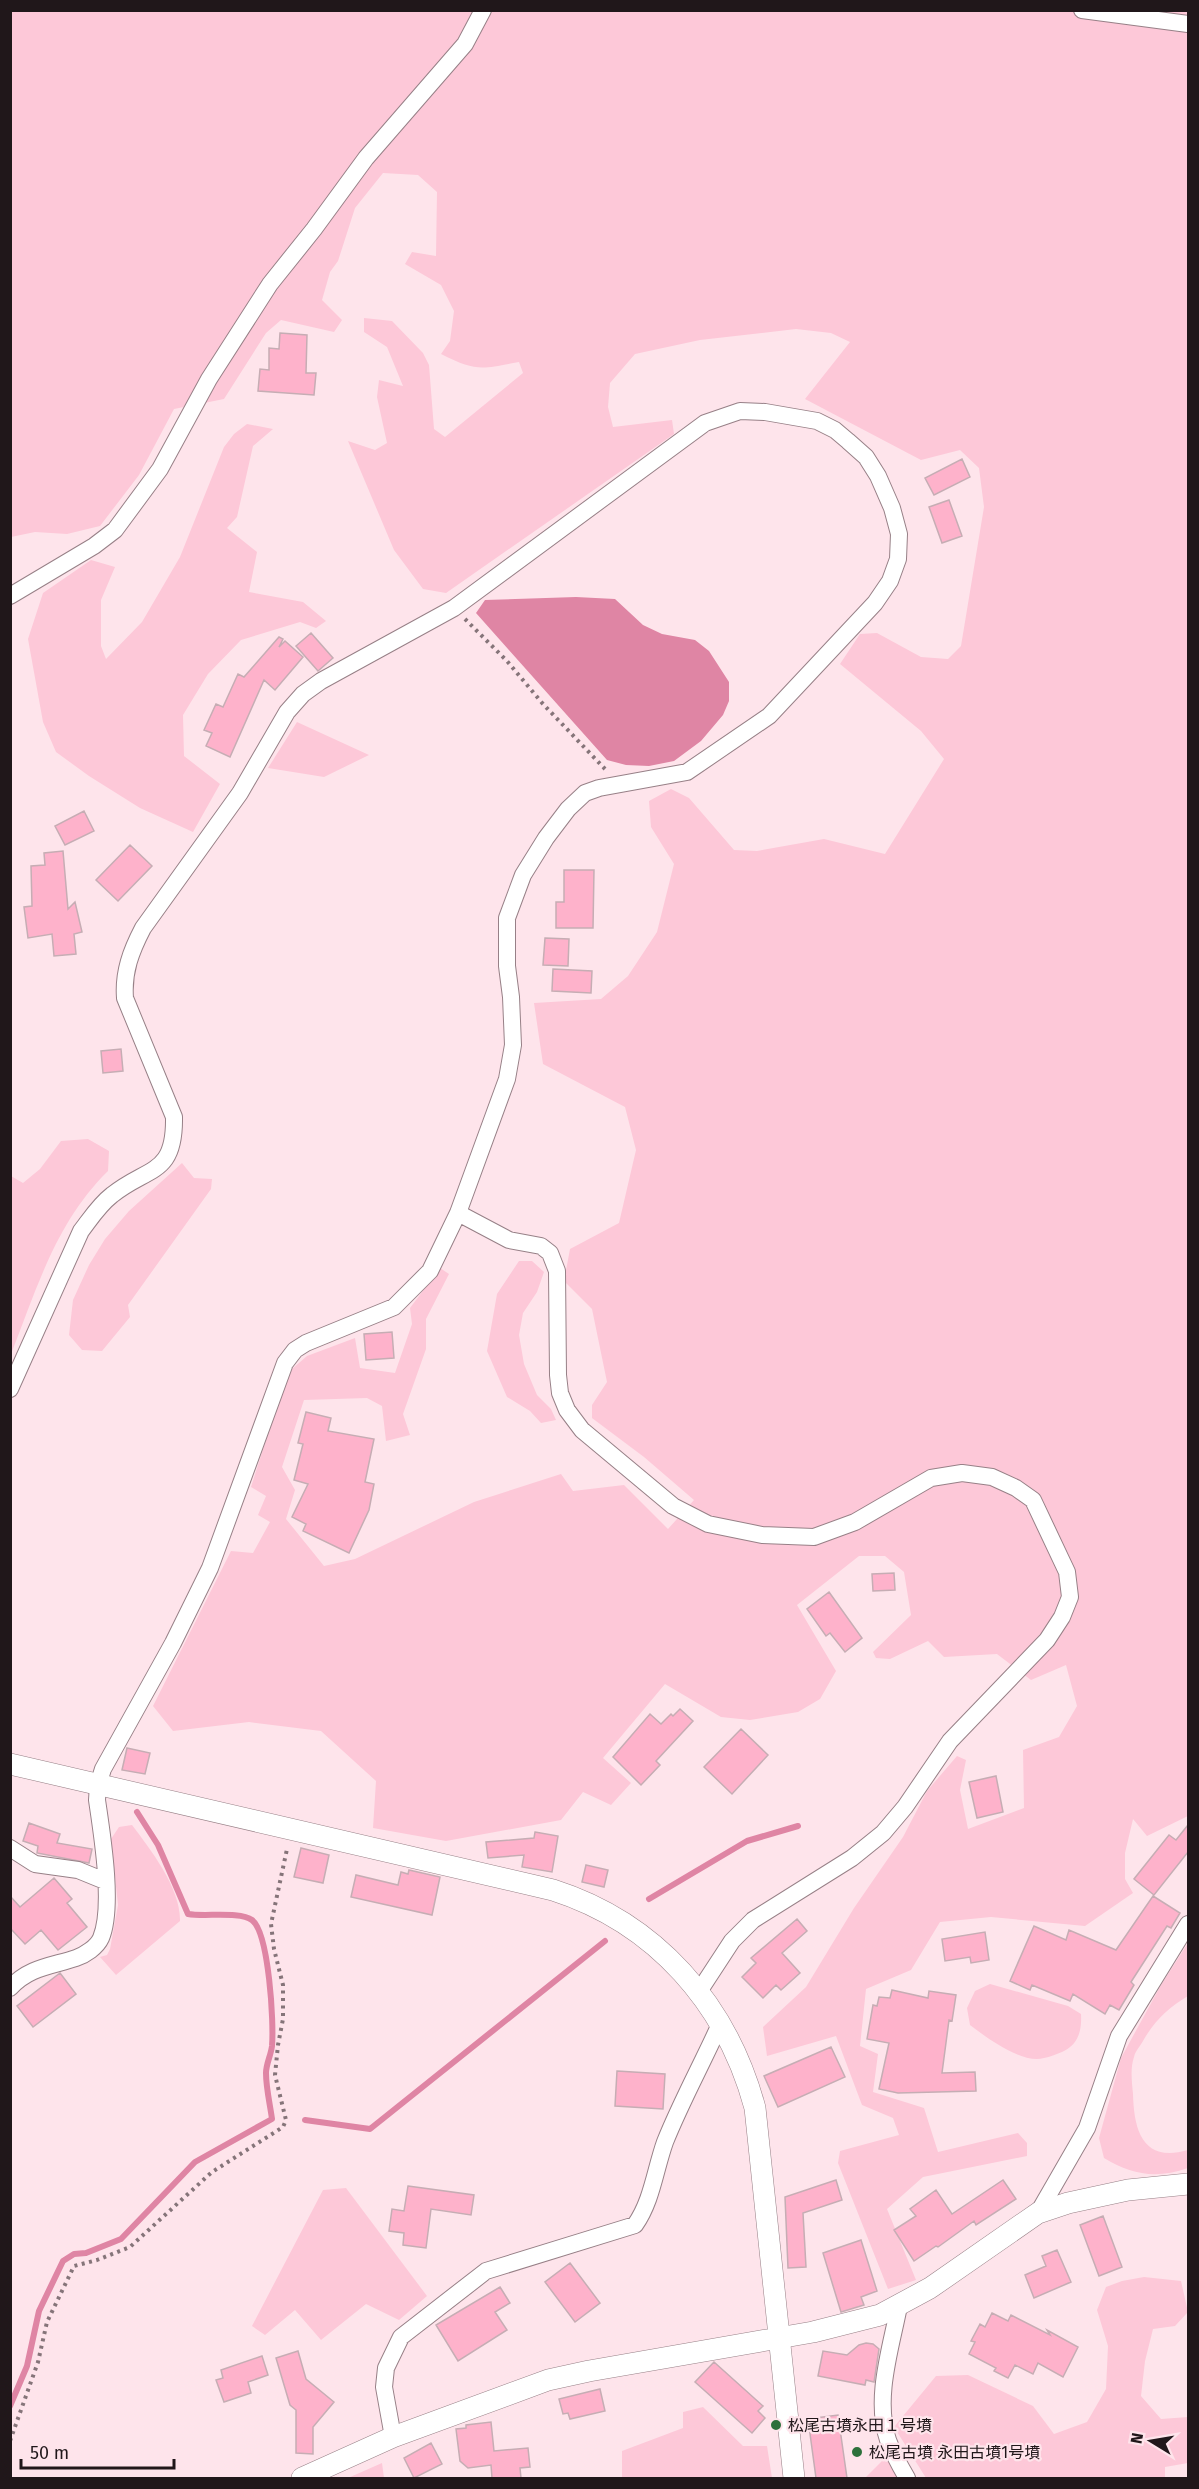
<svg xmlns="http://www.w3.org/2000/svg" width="1199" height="2489" viewBox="0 0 1199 2489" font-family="'Fira Sans','Noto Sans JP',sans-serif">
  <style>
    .green { fill: #fdc8d8 }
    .water { fill: #df85a4 }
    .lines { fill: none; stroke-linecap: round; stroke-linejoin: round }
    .stream { stroke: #df85a4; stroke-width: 6 }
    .building { fill: #feb2cb; stroke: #c6adb4; stroke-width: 1.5 }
    .minor-casing { stroke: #978087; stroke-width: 18 }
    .tertiary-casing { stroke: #978087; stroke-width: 22 }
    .path { stroke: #857479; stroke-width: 4; stroke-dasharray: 3 4.5; stroke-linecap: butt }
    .minor { stroke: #fff; stroke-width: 16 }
    .tertiary { stroke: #fff; stroke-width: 21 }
    .poi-dot { fill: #2d703b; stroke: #fee4eb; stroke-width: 2 }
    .labels { text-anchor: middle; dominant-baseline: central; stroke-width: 4.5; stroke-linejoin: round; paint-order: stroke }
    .poi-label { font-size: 16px; fill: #20171a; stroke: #fee4eb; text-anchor: start }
  </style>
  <rect width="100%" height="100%" fill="#fee4eb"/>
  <path class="green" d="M11 11H1188V1816L1147 1836 1133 1819 1125 1853V1879L1133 1893 1085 1926 991 1917 940 1922 911 1970 866 1989 860 2046 878 2054 873 2092 924 2108 938 2152 1018 2133 1027 2143V2156L923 2177 887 2209 916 2280 888 2289 838 2163 840 2151 899 2135 893 2118 862 2105 836 2036 767 2056 763 2027 806 1987 854 1908 903 1837 927 1791 957 1756 966 1760 960 1790 968 1829 1024 1808 1023 1750 1059 1737 1077 1706 1066 1665 1031 1680 997 1654 944 1657 928 1641 890 1659 876 1658 873 1652 911 1615 904 1572 885 1556H859L797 1605 836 1671 820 1699 798 1712 750 1720 721 1717 665 1684 603 1758 631 1783 611 1805 583 1792 561 1820 446 1841 373 1828 376 1781 321 1731 249 1722 173 1731 153 1706 231 1551 253 1553 270 1522 258 1515 266 1496 251 1487 279 1399 292 1369 307 1356 355 1338 360 1368 395 1373 412 1324 410 1308 440 1268 449 1274 426 1319V1349L403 1414 410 1435 386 1441 382 1406 367 1398 304 1400 282 1467 295 1490 286 1519 324 1566 355 1559 474 1502 561 1474 573 1491 624 1485 668 1529 694 1500 644 1457 592 1418V1405L607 1382 592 1309 564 1281 570 1249 619 1223 636 1150 625 1107 543 1064 534 1003 601 999 628 976 657 932 674 864 651 827 649 801 671 789 689 798 734 850 757 851 824 839 885 854 944 759 921 731 840 664 860 634 877 633 921 657 948 659 961 646 984 507 979 468 960 450 921 460 805 399 850 342 831 333 796 329 700 340 635 354 610 383 608 407 613 427 672 420 674 434 446 593 423 589 394 550 348 441 375 450 387 443 377 397 379 380 403 386 387 347 364 332V318L392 321 423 353 429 365 434 429 445 437 523 373 519 362C481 369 477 372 441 354L450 341 454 311 441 285 405 264 412 252 436 256 437 192 418 175 383 173 355 208 338 261 330 272 322 300 342 320 334 332 281 320 266 333 224 399 174 409 139 475 100 526 67 534 35 532 11 537Z
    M247 424 273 429 253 446 237 517 227 528 257 552 249 592 303 602 326 621 316 628 300 622 241 640 208 674 183 715 184 756 220 784 193 832 140 808 89 776 56 752 43 722 28 639 43 593 91 560 115 567 101 600V646L106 659 142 622 180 557 224 447 234 434Z
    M297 722 369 755 324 777 268 768Z
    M88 1139 109 1151 108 1171C56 1222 37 1288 11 1354V1176L23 1183 40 1169 61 1141Z
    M182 1163 194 1178 212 1179 211 1189 128 1305 130 1317 102 1351 82 1350 69 1335 73 1300 89 1265 105 1239 129 1211Z
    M519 1261H532L544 1272 537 1292 523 1313 519 1335 524 1364 537 1395 551 1409 556 1420 541 1423 530 1411 507 1397 487 1351 497 1294Z
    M132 1825C151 1850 181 1889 180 1921L116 1975 100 1957 107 1955 110 1949 118 1905 111 1839 119 1827Z
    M1188 1943V1996C1168 2008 1155 2020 1143 2041 1140 2046 1135 2052 1134 2057 1130 2068 1132 2083 1133 2094 1134 2131 1143 2163 1188 2150V2168C1156 2179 1132 2175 1104 2158L1099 2138 1121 2058 1161 1985Z
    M990 1984 1068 2006 1081 2014C1082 2031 1078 2045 1062 2052 1056 2054 1050 2057 1044 2058 1022 2064 987 2038 970 2025L967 2008 975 1991Z
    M346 2188 427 2296 399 2320 366 2304 321 2340 295 2310 265 2335 252 2326 323 2190Z
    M1144 2277 1181 2281 1188 2312 1175 2326 1153 2329 1145 2361 1141 2396 1161 2419 1188 2417V2463L1165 2467V2478H926L894 2427 936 2376 968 2375 1033 2406 1054 2434 1087 2422 1106 2389 1108 2346 1097 2310 1106 2287 1122 2281Z
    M703 2407 743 2446H767L772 2478H622V2451L683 2428V2412Z
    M882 2461 889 2462 899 2478H865Z
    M382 2463 384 2478H348Z"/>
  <path class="water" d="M576 597 615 599 643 625 662 634 695 640 709 651 729 682V701L723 715 701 741 674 761 649 766 626 765 607 760 476 613 485 600Z"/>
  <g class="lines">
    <path class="stream" d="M649 1899 747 1841 798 1826
      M305 2120 370 2129 605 1941
      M10 2406 27 2366 39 2311 63 2261 74 2254 86 2253 121 2239 195 2162 272 2119C270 2104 266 2088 266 2073 266 2064 271 2055 272 2046 274 2023 269 1933 252 1920 240 1911 204 1917 188 1914L158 1845 137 1812"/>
  </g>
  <path class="building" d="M280 333 307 335 306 373H316L314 395 258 391 260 369 269 370V348L279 349Z
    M962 459 970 477 934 495 925 478Z
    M949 500 962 536 942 543 929 507Z
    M311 633 333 658 318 671 296 646Z
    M279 637 283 639 279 647 285 641 303 657 275 690 264 680 230 757 206 746 212 733 204 730 216 704 223 707 238 674 244 677Z
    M84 811 94 831 65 845 55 826Z
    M130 845 152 866 118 901 96 880Z
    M63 851 68 909 75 902 82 932 74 934 76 954 54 956 52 934 28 938 24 907 32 906 31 866 45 865 44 853Z
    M564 870H594L593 928H556V902H564Z
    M545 938 569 939 568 966 543 965Z
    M553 969 592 971 591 993 552 991Z
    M121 1049 123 1071 103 1073 101 1051Z
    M392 1332 394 1358 366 1360 364 1334Z
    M306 1412 331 1418 328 1431 374 1439 365 1482 374 1484 369 1510 349 1553 303 1531 306 1524 292 1517 308 1484 294 1480 303 1444 298 1443Z
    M894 1573 895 1590 873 1591 872 1574Z
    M829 1592 862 1638 845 1652 830 1633 826 1636 807 1609Z
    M680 1709 693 1721 656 1761 660 1765 641 1785 613 1757 650 1714 661 1724 671 1714 673 1716Z
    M741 1729 768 1755 732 1794 704 1767Z
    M127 1748 150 1753 145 1774 122 1770Z
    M996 1776 1003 1812 977 1818 969 1782Z
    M29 1823 60 1834 57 1843 92 1849 89 1863 37 1853 38 1846 23 1841Z
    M1188 1825V1852L1154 1895 1134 1879 1169 1835 1176 1840Z
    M535 1832 558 1836 552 1872 522 1867 524 1855 488 1858 486 1842 534 1838Z
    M301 1848 329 1855 323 1883 294 1877Z
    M586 1865 608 1870 604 1887 582 1882Z
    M409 1870 440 1877 432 1915 351 1897 356 1875 398 1885 401 1872 408 1874Z
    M54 1878 72 1899 67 1903 87 1927 58 1950 41 1930 25 1944 10 1928V1896L20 1907Z
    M1153 1896 1180 1913 1171 1928 1167 1926 1131 1982 1134 1985 1119 2010 1110 2005 1105 2014 1073 1994 1070 2001 1032 1985 1030 1990 1010 1981 1034 1926 1066 1940 1069 1930 1116 1950Z
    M797 1919 807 1931 782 1953 800 1973 781 1990 776 1985 763 1998 742 1977 756 1963 751 1958Z
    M985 1932 989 1960 971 1963 970 1957 945 1961 942 1939Z
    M60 1973 76 1994 33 2027 17 2006Z
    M892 1990 928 1998 929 1991 956 1995 952 2021 949 2020 942 2073 975 2072 976 2091 898 2093 879 2089 889 2043 867 2039 873 2005 877 2006 879 1997 890 1998Z
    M831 2047 845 2077 778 2107 764 2076Z
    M617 2071 665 2074 663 2109 615 2106Z
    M836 2180 842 2200 803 2213 806 2267 788 2268 785 2197Z
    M1003 2180 1016 2199 976 2225 974 2221 938 2247 936 2246 914 2261 894 2230 916 2216 910 2209 936 2190 952 2214Z
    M408 2186 474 2195 471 2215 431 2209 426 2248 403 2245 404 2233 389 2231 392 2209 404 2211Z
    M1103 2216 1122 2267 1099 2276 1080 2225Z
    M861 2240 877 2291 861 2297 864 2305 841 2312 823 2253Z
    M1057 2250 1071 2282 1034 2298 1025 2275 1046 2266 1042 2256Z
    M570 2263 600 2303 575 2322 545 2282Z
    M500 2287 510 2303 495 2312 507 2330 458 2361 436 2325Z
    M992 2313 1008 2321 1011 2315 1050 2335 1047 2330 1078 2347 1063 2377 1038 2363 1033 2374 1015 2365 1008 2378 994 2371 996 2368 969 2354 975 2342 971 2341 980 2324 985 2327Z
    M866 2343 873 2344 879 2349 874 2382 866 2380 865 2385 818 2376 823 2351 847 2355 859 2345Z
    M298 2351 306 2379 334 2402 313 2427V2454L296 2453V2410L290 2405 276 2358Z
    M262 2356 268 2375 248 2382 251 2393 224 2402 216 2380 223 2378 221 2370Z
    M714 2362 763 2406 758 2411 765 2418 752 2433 695 2382Z
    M600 2389 605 2411 570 2419 568 2413 563 2414 559 2399Z
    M838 2415 847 2478H816L808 2419Z
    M491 2422 494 2451 528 2448 530 2467 520 2468 521 2478H492L491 2465 468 2468 460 2461 456 2429 466 2428V2425Z
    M431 2443 442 2464 414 2478 404 2458Z"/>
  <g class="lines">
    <g class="minor-casing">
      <path id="minor" d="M1082 10 1188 24
        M10 596 94 546 115 530 160 469 209 379 270 284 314 229 366 158 465 44 483 10
        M458 1213 509 1240 541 1246 550 1253 557 1271 558 1375 560 1393 567 1410 582 1430 673 1506 708 1524 762 1535 814 1537 855 1522 931 1478 962 1473 992 1477 1016 1488 1033 1500 1067 1572 1070 1597 1062 1617 1047 1640 950 1741 905 1807 883 1833 852 1858 753 1920 732 1941 698 1993
        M10 1389 81 1231C91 1218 99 1205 112 1195 148 1166 175 1176 174 1117L125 998C123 972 131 951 143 928L240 793 287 712 303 694 321 681 454 608 705 423 740 411 765 412 817 421 835 430 848 441 866 457 878 476 892 508 899 534 898 559 890 581 875 603 769 716 687 772 599 788 585 793 568 809 546 838 523 875 507 918V966L511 997 513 1045 507 1079 458 1213 430 1271 394 1307 306 1343 295 1350 285 1363 210 1568 173 1643 103 1769 98 1785 97 1800C102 1834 114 1907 101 1938 97 1947 85 1955 76 1958 52 1966 29 1967 10 1988
        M10 1848 35 1864 78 1870 105 1881
        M1038 2213 1087 2128 1119 2036 1188 1924
        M899 2306C891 2348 874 2398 888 2440 893 2454 900 2466 907 2478
        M393 2437 384 2387 386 2368 401 2337 486 2271 635 2225C652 2201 655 2170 665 2142 681 2102 702 2064 720 2024"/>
    </g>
    <g class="tertiary-casing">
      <path id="tertiary" d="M10 1764 553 1890C656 1923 727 2004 755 2108L794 2478
        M302 2478 393 2437 548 2380 589 2371 813 2332 880 2315 930 2288 1038 2213 1068 2203 1128 2190 1188 2184"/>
    </g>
    <path class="path" d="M465 619 507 661 543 704 605 769
      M10 2441 38 2362 47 2322 74 2266 97 2260 130 2247 212 2172 283 2127 286 2120 275 2075 278 2045 283 2019V1985L274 1949 271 1924 287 1849"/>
    <use href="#minor" class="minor"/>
    <use href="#tertiary" class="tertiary"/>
  </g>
  <g class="poi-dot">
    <circle cx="776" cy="2425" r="6"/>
    <circle cx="857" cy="2452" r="6"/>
  </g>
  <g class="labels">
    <g class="poi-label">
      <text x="788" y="2425">松尾古墳永田１号墳</text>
      <text x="869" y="2452">松尾古墳 永田古墳1号墳</text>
    </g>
  </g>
  <rect width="1199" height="2489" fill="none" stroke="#20171a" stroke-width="24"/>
  <g transform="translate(1151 2441) rotate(281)" stroke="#fee4eb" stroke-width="4.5" paint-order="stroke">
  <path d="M0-4.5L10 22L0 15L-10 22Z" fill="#20171a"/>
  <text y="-9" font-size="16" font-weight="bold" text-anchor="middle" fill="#20171a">N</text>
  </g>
  <path d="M21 2459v9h153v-9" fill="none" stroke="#20171a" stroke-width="3"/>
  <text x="30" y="2459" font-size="18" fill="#20171a" stroke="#fee4eb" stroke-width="4.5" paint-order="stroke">50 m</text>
</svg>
